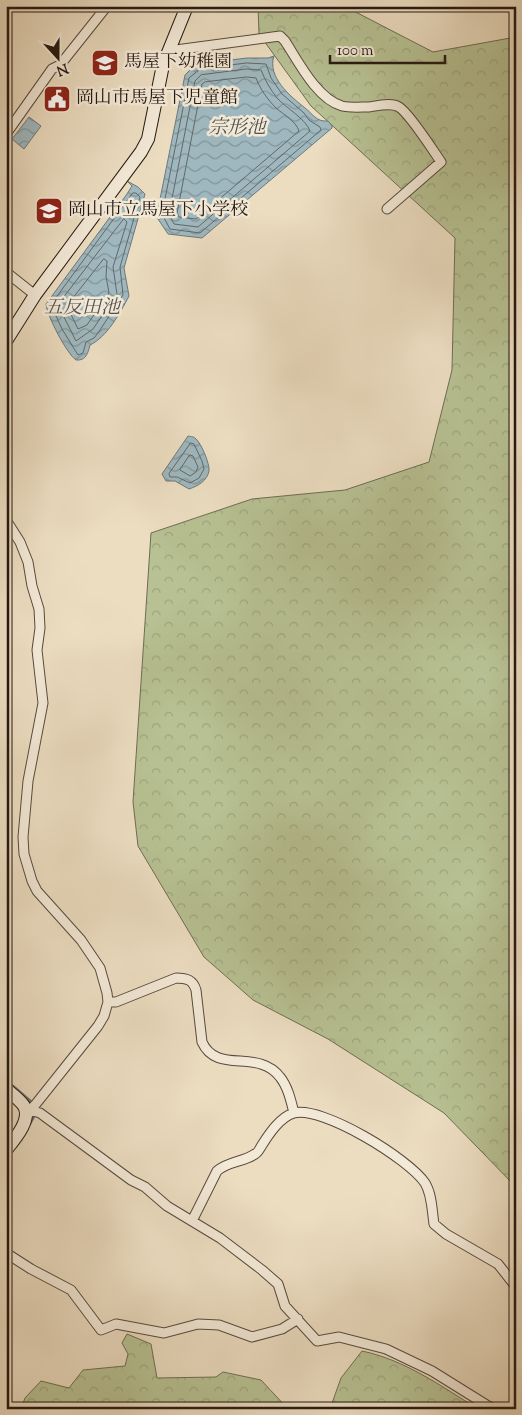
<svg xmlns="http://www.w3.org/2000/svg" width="522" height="1415" viewBox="0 0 522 1415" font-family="'Sorts Mill Goudy','Noto Serif JP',serif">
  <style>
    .forest { fill: url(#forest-crowns); stroke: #6e6d52 }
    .water { fill: url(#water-waves); stroke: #6e787a }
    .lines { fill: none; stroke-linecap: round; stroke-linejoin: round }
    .shore { stroke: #626868; stroke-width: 1 }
    .stream { stroke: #6e787a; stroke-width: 2.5 }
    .street-casing { stroke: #574a3e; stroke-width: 11 }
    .secondary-casing { stroke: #251912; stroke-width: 14 }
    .street { stroke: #f3e9d7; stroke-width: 9 }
    .secondary { stroke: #f3e9d7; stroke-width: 12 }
    .labels { text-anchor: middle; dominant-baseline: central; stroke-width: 5; stroke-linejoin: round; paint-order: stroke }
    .poi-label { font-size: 18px; fill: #251912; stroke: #f3e9d7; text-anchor: start }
    .water-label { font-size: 19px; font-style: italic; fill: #50514f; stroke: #f3e9d7 }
  </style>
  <defs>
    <pattern id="forest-crowns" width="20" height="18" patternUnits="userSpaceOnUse" patternTransform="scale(1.25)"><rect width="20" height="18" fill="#b7c193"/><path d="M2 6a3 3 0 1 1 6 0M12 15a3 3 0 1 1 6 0" fill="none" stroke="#9da57e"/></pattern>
    <pattern id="water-waves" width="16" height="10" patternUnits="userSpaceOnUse" patternTransform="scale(1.25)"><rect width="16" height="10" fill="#9fb8bf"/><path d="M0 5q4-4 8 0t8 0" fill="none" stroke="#81959a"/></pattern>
  </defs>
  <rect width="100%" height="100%" fill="#ecddc1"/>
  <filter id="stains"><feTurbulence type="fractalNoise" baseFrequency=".004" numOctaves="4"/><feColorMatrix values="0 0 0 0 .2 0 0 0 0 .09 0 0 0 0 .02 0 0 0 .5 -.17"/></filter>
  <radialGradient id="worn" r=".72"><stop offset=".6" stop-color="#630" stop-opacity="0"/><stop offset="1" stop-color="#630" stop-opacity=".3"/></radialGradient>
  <path class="forest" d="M258 6H344L433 52 516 37V1187L444 1113 328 1039 253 1000 204 957 138 846 133 802 151 533 252 499 345 490 429 462 452 370 455 238 311 106 259 34Z
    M127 1334 151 1344 157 1378 216 1377 223 1372 261 1380 288 1409H21L25 1398 41 1381 69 1388 83 1370 125 1366 128 1354 122 1343Z
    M362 1351C405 1360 441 1386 478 1409H326L331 1406 341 1378Z"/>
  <path class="water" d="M274 56C267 77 290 96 305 108 313 114 316 122 328 121L332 126V128L202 238 168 234 158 219 157 214 185 75 194 66 198 64 247 58H268Z
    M29 117 41 126 24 149 12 139Z
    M127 181 138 187 145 194 124 268 129 296C120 313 107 337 90 345 88 353 86 361 76 360 67 354 47 316 46 304L127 194 132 186Z
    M188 436C192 437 193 436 196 439 201 443 210 464 209 471 207 481 198 486 189 489L175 481H166L162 474Z"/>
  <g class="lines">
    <path class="shore" d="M247 63 266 64 271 78 282 94 304 113 309 120 320 127 321 130 200 233 170 229 162 214 189 78 200 69Z
      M247 69 261 70C265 80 270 89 277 98 286 108 306 119 310 131L198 227 174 224 169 214 195 81 201 75Z
      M247 77 256 78C260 89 268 100 276 108 284 115 296 121 299 131L196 219 179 217 177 213 202 84 205 82Z
      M133 193H136L140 197 120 267 123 295 98 333 94 338 86 342 83 353 78 355 62 329 51 305Z
      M124 219 127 222 113 267 117 294 93 329 76 341 58 305Z
      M104 259 107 261 106 276 109 293 87 325 78 329 67 306Z
      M191 443 194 444 202 461 204 469 199 478 190 483 177 477H170L169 474Z
      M190 455 193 456 198 467 196 472 190 476 180 470Z"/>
    <path class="stream" d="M6 1080 34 1104
      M30 1124 35 1115"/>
    <g class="street-casing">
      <path id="street" d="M168 51 280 36 285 41C298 61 317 99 342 106 350 108 361 107 369 107 377 106 391 102 399 107 410 114 432 149 441 162L387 209
        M6 134 52 69 60 65 107 6
        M6 272 35 295
        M6 520 20 542 28 562 32 586 39 609 40 628 37 650 43 703 28 781 23 837 24 854 32 881 37 891 81 940 100 968 107 993 108 1002 104 1016 98 1026 35 1105 26 1114
        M108 1002H116L176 978C187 978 193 980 196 990L202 1042C217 1075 258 1048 280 1077 288 1087 291 1101 294 1113
        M26 1114 33 1111 40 1113 131 1180 145 1187 167 1206 220 1238 262 1270 278 1284 285 1306 317 1341 339 1337 386 1349 432 1371 493 1409
        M192 1221 217 1171C228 1161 244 1162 255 1154 258 1153 260 1148 262 1145 269 1134 280 1117 294 1113 323 1106 409 1159 425 1183 432 1194 432 1211 434 1224L446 1234 498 1264 513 1283 516 1284
        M6 1253 31 1269 71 1290 101 1330 116 1324 164 1333 198 1324 219 1325 252 1337 282 1329 298 1319"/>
    </g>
    <g class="secondary-casing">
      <path id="secondary" d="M6 341 35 295 141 152 148 139 163 65 187 6
        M6 1089C12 1094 20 1100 24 1106 32 1120 14 1140 6 1150"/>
    </g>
    <use href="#street" class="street"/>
    <use href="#secondary" class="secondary"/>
  </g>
  <defs>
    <g id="school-square" transform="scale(1.4375)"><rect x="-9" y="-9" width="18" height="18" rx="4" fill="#8f2418" stroke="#f3e9d7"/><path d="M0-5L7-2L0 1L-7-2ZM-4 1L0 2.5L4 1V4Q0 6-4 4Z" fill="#fff"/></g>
    <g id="civic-square" transform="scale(1.4375)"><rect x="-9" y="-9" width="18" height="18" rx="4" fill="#8f2418" stroke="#f3e9d7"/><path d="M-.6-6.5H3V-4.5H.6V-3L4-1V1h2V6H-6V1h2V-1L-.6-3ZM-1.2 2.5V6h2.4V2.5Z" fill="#fff"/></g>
  </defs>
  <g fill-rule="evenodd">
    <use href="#school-square" x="105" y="63"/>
    <use href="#civic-square" x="57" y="99"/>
    <use href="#school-square" x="49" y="211"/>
  </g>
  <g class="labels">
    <g class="poi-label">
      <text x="124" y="63">馬屋下幼稚園</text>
      <text x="76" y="99">岡山市馬屋下児童館</text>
      <text x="68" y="211">岡山市立馬屋下小学校</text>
    </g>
    <g class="water-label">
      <text x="237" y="128">宗形池</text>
      <text x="82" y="308">五反田池</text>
    </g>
  </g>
  <rect width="522" height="1415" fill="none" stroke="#ecddc1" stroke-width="25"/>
  <rect x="8" y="8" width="507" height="1400" fill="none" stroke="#251912" stroke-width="2.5"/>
  <rect x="12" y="12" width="497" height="1390" fill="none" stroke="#251912"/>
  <g transform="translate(58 58) rotate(159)" stroke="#f3e9d7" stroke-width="4" paint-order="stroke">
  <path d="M0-4L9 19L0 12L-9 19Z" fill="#251912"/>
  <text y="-8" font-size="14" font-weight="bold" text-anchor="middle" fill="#251912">N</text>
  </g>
  <path d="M330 55v8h115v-8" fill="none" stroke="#251912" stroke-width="2.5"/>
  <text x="337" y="55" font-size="15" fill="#251912" stroke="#f3e9d7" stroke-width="4" paint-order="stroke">100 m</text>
  <rect width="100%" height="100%" filter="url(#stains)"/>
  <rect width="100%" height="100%" fill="url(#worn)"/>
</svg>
